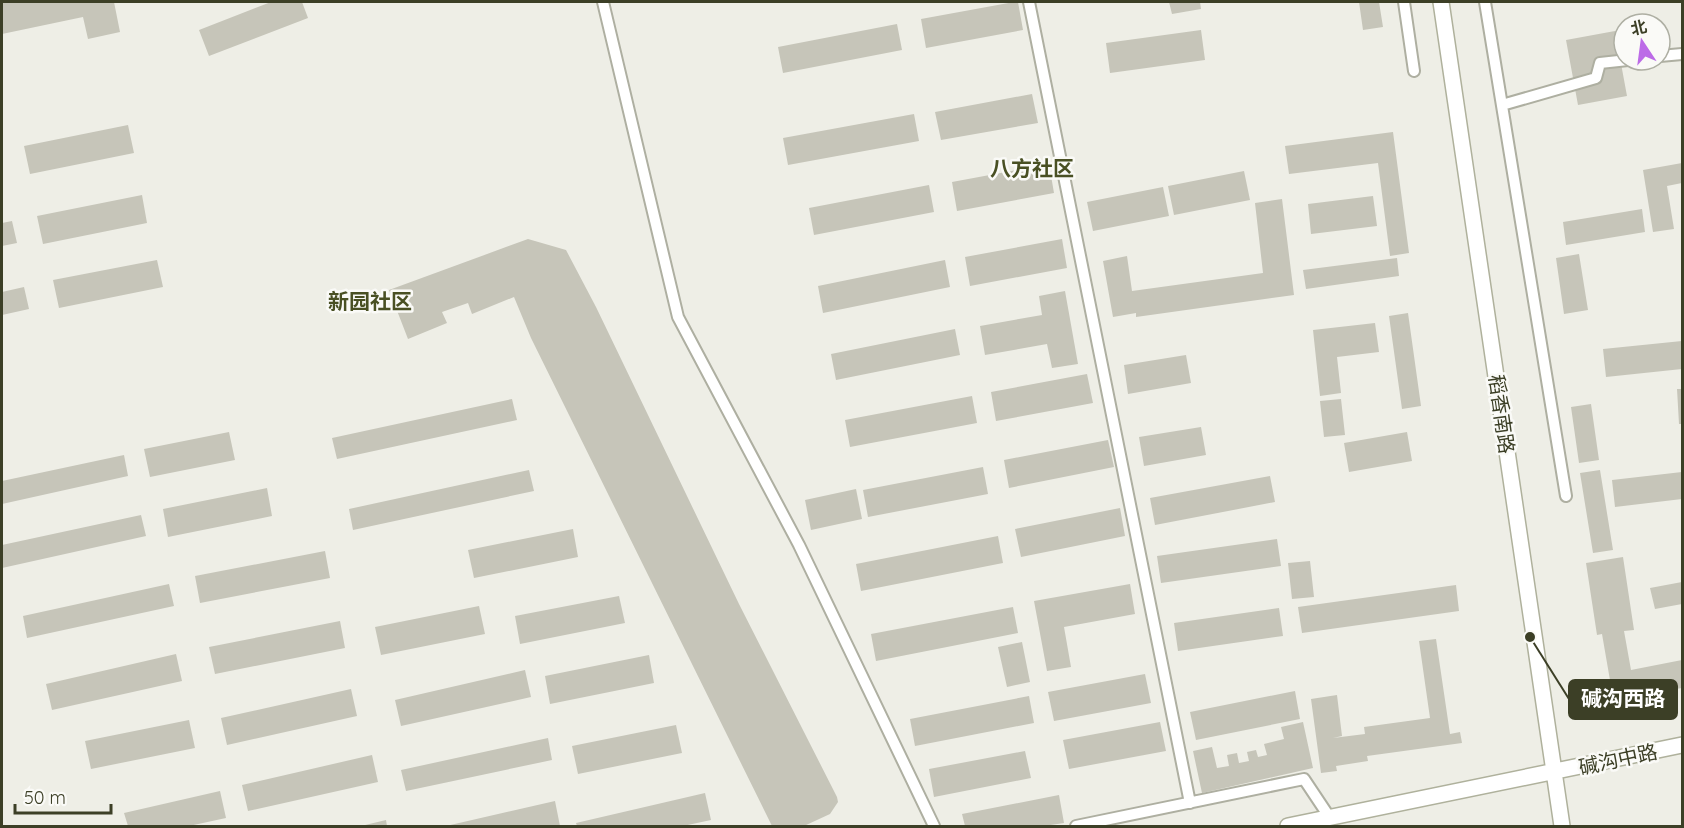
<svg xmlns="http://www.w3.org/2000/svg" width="1684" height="828" viewBox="0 0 1684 828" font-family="Quicksand,'Noto Sans SC',sans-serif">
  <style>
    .building { fill: #c6c5b9 }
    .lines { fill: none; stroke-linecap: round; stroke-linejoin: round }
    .street-casing { stroke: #aeafa1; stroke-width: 14 }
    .secondary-casing { stroke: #afb19c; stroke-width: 18 }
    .street { stroke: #fff; stroke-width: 10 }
    .secondary { stroke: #fff; stroke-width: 15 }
    .labels { text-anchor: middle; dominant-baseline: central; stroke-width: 5; stroke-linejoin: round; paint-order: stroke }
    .street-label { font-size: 20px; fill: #3c3f26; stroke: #fafaf7 }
    .neighbourhood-label { font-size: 21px; font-weight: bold; fill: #495023; stroke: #fafaf7 }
    .leader { fill: none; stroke: #3c3f26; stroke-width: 2 }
    .callout-dot { fill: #3c3f26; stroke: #fafaf7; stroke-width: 2 }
    .callout { fill: #3c3f26; stroke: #3c3f26; stroke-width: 2 }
    .callout-label { font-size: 21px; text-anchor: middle; font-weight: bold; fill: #fff }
  </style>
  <rect width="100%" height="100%" fill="#eeeee6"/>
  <path class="building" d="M2 2H114L120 32 88 39 83 17 2 34Z
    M271 2H302L308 18 209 56 199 30Z
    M1014 2H1018L1023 30 926 48 921 19Z
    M1169 2H1200L1201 9 1172 14Z
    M1359 2H1379L1383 27 1363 30Z
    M897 24 902 50 783 73 778 47Z
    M1201 30 1205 60 1110 73 1106 43Z
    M1615 31 1627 96 1578 105 1566 40Z
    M1032 94 1038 123 941 140 935 112Z
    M914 114 919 141 788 165 783 138Z
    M128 125 134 153 30 174 24 146Z
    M1393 132 1409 253 1390 256 1378 163 1289 174 1285 146Z
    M1682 163V183L1667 186 1674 229 1653 232 1643 170Z
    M1049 164 1054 193 957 211 952 182Z
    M1244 171 1250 200 1174 215 1168 186Z
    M929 185 934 212 814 235 809 208Z
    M1163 187 1169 216 1093 231 1087 202Z
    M142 195 147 223 43 244 37 216Z
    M1373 196 1377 226 1311 234 1308 204Z
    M1282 199 1294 295 1136 317V313L1113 317 1103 261 1127 256 1132 291 1263 273 1255 203Z
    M1642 209 1645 232 1566 245 1563 222Z
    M12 221 17 243 2 246V223Z
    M528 239 566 250 596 307 739 604 837 797 838 802 830 814 804 826H772L531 338 514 297 472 314 468 303 442 312 447 323 408 339 389 290Z
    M1062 239 1067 268 970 286 965 257Z
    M1579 254 1588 310 1564 314 1556 258Z
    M1397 258 1399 276 1306 289 1303 270Z
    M157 260 163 287 59 308 53 280Z
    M945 260 950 287 823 313 818 286Z
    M24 287 29 309 2 315V292Z
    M1065 291 1078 364 1052 368 1047 344 985 355 980 326 1042 315 1039 296Z
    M1408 313 1421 406 1402 409 1389 316Z
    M1375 323 1379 352 1337 357 1341 393 1320 396 1313 330Z
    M955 329 960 355 836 380 831 354Z
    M1682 341V369L1606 377 1603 349Z
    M1186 355 1191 383 1128 394 1124 365Z
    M1087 374 1093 403 996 421 991 392Z
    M1677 389H1682V424H1679Z
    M972 396 977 423 850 447 845 420Z
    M512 399 517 420 337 459 332 438Z
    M1341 399 1345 435 1324 437 1320 401Z
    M1591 404 1599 460 1579 463 1571 407Z
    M1201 427 1206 455 1144 466 1139 437Z
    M229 432 235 460 150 477 144 449Z
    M1407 432 1412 461 1349 472 1344 443Z
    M1108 440 1114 467 1009 488 1004 460Z
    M124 455 128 476 2 504V481Z
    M983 467 988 494 868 517 863 490Z
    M529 470 534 491 353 530 349 509Z
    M1600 470 1613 550 1593 553 1580 473Z
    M1682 472V499L1615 507 1612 480Z
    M1270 476 1275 502 1155 525 1150 498Z
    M267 488 272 516 168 537 163 509Z
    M856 489 862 519 811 530 805 500Z
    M1120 508 1125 536 1021 557 1015 529Z
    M141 515 146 536 2 568V545Z
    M573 529 578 557 474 578 468 550Z
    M998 536 1003 563 861 591 856 564Z
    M1277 539 1281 566 1161 583 1157 556Z
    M325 551 330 578 200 603 195 576Z
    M1623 557 1634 630 1624 631 1631 670 1682 660V688L1628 697 1618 694 1611 686 1602 634 1597 635 1586 563Z
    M1310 561 1314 597 1292 599 1288 563Z
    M1682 582V604L1655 609 1650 588Z
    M169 584 174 606 27 638 23 616Z
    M1130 584 1135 614 1064 627 1071 667 1047 671 1034 601Z
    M1456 585 1459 611 1302 633 1298 607Z
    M619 596 625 623 520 644 515 616Z
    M479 606 485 634 381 655 375 627Z
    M1013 607 1018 633 876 661 871 634Z
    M1279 608 1283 636 1178 651 1174 623Z
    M340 621 345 648 215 674 209 647Z
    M1436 639 1450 734 1460 732 1462 743 1367 756 1368 761 1336 766 1337 771 1321 773 1311 699 1337 695 1342 736 1333 738 1365 734 1364 727 1430 718 1419 641Z
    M1022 642 1030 682 1007 687 998 647Z
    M176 654 182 681 52 710 46 684Z
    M649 655 654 683 550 704 545 676Z
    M525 670 531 697 401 726 395 700Z
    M1145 674 1151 703 1054 721 1048 692Z
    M351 689 357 716 227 745 221 718Z
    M1295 691 1300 719 1196 740 1190 712Z
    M1029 696 1034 723 915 746 910 719Z
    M189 720 195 748 91 769 85 741Z
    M1160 722 1166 751 1069 769 1063 740Z
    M1303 722 1313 768 1202 793 1193 751 1212 747 1217 768 1229 766 1227 755 1237 753 1239 763 1249 761 1247 752 1256 750 1258 757 1267 755 1264 744 1284 739 1281 727Z
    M676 725 682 753 578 774 572 746Z
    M548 738 552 760 406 791 401 770Z
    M1025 751 1031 778 934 797 929 769Z
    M372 755 378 782 248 811 242 785Z
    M220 791 226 818 189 826H128L124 813Z
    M705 793 711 820 683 826H577L576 823Z
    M1059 795 1064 823 1044 826H965L962 814Z
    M555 801 560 826H446Z
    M386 820 387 826H361Z"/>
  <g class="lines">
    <g class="street-casing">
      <path id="street" d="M603 2 678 317 799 545 934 826
        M1029 2 1190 803
        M1404 2 1414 71
        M1485 2 1566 496
        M1660 56 1682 54
        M1502 105 1596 78 1600 63 1628 60
        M1076 826 1304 779 1330 818"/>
    </g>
    <g class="secondary-casing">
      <path id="secondary" d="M1441 2 1562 826
        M1288 826 1682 745"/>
    </g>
    <use href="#street" class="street"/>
    <use href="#secondary" class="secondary"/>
  </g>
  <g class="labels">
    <g class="street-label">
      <text transform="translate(1502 414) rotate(82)">稻香南路</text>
      <text transform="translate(1618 759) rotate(-12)">碱沟中路</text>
    </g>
    <g class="neighbourhood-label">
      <text x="1032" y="168">八方社区</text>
      <text x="370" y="301">新园社区</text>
    </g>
  </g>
  <path class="leader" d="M1530 637L1569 699"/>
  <circle class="callout-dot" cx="1530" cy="637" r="6"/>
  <rect class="callout" x="1569" y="680" width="108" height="39" rx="6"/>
  <g class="callout-label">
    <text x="1623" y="706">碱沟西路</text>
  </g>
  <rect width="1684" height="828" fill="none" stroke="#3c3f26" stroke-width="6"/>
  <g transform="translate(1642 42) rotate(347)"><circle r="28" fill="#fafaf7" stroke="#aeafa3" stroke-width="1.5"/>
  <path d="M0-4.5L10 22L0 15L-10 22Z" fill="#bc6be7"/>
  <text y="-9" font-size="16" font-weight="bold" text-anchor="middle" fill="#3c3f26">北</text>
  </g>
  <path d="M15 804v9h96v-9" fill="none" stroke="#3c3f26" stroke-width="3"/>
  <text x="24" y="804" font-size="18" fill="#3c3f26" stroke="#fafaf7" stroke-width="4.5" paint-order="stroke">50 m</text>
</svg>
